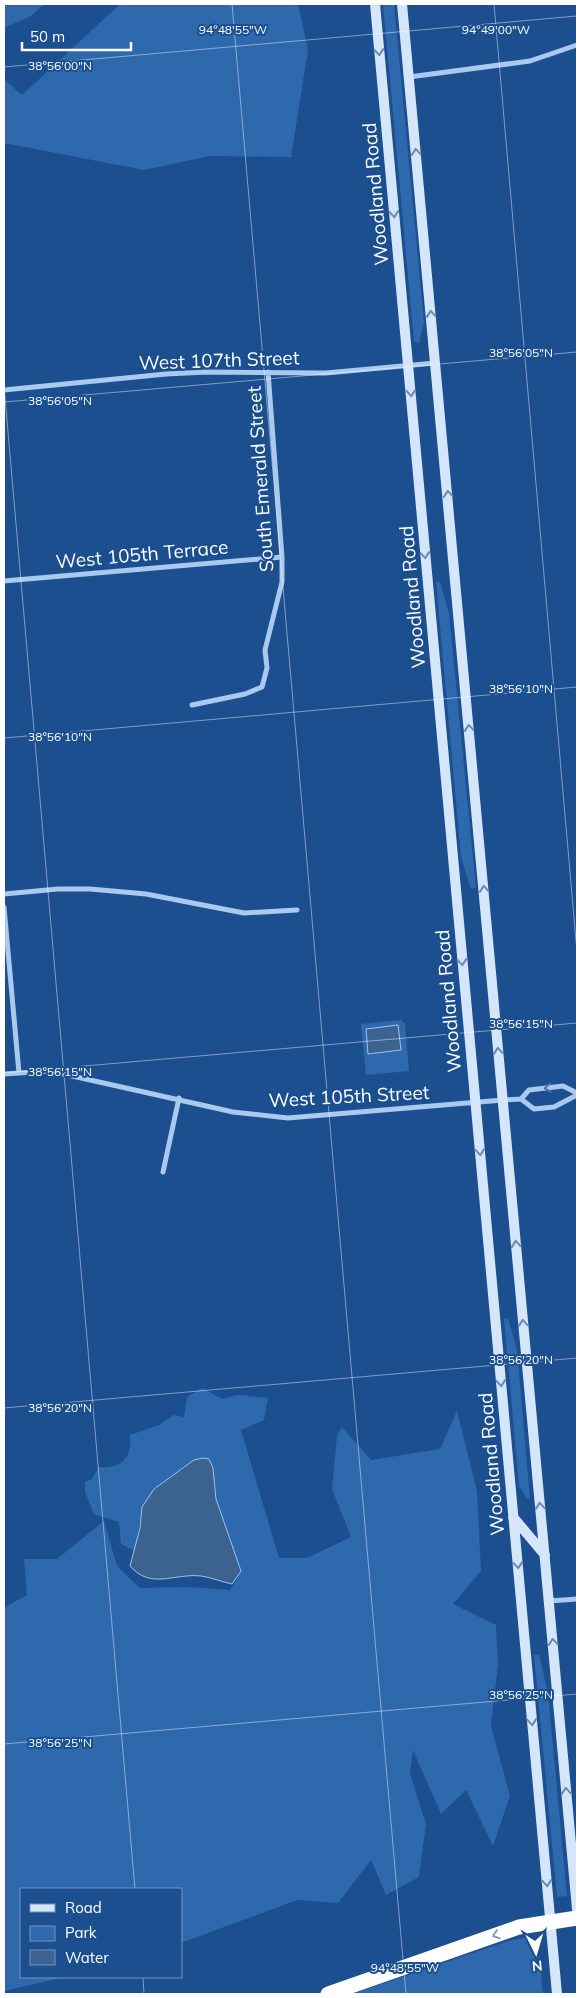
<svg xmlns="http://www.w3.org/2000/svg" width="581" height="1998" viewBox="0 0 581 1998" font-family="Mulish,sans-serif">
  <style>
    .green { fill: #2e69ad }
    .water { fill: #3c6290; stroke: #9cc4f0 }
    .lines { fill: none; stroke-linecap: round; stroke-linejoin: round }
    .minor { stroke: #a9c9ee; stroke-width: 5 }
    .secondary { stroke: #d6e6fa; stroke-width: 10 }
    .motorway { stroke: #fff; stroke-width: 15 }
    .oneway { stroke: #668bba }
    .oneway2 { stroke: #4674ac }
    .oneway3 { stroke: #829ec1 }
    .ticks { fill: none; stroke: #fff; stroke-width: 1; stroke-opacity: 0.45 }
    .labels { text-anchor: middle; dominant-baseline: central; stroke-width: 4; stroke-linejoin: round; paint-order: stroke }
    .street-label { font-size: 19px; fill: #fff; stroke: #1b4f8f }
    .ticks-label { font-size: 12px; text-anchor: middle; fill: #fff; stroke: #1b4f8f; stroke-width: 4; stroke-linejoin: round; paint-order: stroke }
  </style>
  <rect width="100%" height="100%" fill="#1b4f8f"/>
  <path class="green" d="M4 4H44L31 16 4 28Z
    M120 4H298L308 50 291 157 210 156 144 170 4 143V79L22 95Z
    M383 4H394L424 322 419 344 414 341Z
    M436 582H440L449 613 476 888 471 889 461 857Z
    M401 1020 405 1024 409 1071 366 1075 361 1024Z
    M508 1318 517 1350 530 1499H527L519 1486 504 1319Z
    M202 1388 222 1399 238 1395 268 1398 264 1420 241 1430 279 1558H307L351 1537 332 1489 337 1436 342 1427 371 1460 440 1449 457 1411 477 1491 481 1571 453 1604 496 1625 498 1664 491 1726 510 1796 493 1846 466 1790 441 1814 413 1750 410 1774 426 1824 419 1877 386 1895 371 1860 338 1903 297 1900 181 1943V1889H21V1977H65L4 1991V1608L27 1595 24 1559H57L104 1521 117 1566 140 1588 187 1587 230 1590 241 1571 216 1499 213 1468 194 1460 154 1489 142 1507 135 1551 121 1544 119 1522 94 1514 85 1492V1482L92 1479 99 1467C122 1469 132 1458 130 1435L159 1425 174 1415 184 1417 187 1397Z
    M539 1654 548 1693 567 1896 557 1897 534 1655Z
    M529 1937 538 1943 543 1994H352L508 1941Z"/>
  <path class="water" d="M398 1025 401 1050 368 1054 366 1029Z
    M203 1458 209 1459 213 1468 216 1499 241 1571 232 1584C222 1582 210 1577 201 1576 174 1573 151 1590 130 1566L140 1528 142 1507 154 1489 194 1460Z"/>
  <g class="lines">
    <path class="minor" d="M409 77 530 61 577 45
      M4 390 166 374 207 372 326 373 435 363
      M4 581 282 557
      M192 705 245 694 262 687 267 668 265 650 282 582V557L268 372
      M4 894 58 889H90L146 894 244 913 297 910
      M4 907 19 1073
      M4 1074 50 1071 233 1112 288 1118 503 1100 521 1099 534 1109 554 1107 577 1095
      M521 1099 529 1090 563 1086 577 1093
      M163 1172 179 1098
      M549 1601 577 1599"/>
    <path class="secondary" d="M375 4 557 1994
      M402 4 577 1909
      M513 1517 545 1555"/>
    <path class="motorway" d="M328 1994 519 1927 577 1918"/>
  </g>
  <defs><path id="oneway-chevron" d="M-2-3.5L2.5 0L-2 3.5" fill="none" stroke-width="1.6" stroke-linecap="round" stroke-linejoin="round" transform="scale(1.25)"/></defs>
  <g class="oneway">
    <use href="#oneway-chevron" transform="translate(379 52) rotate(85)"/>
    <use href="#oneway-chevron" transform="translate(416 152) rotate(-95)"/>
    <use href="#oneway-chevron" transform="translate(394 214) rotate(85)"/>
    <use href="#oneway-chevron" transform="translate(431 314) rotate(-95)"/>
    <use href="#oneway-chevron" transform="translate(411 393) rotate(85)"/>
    <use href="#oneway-chevron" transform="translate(448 494) rotate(-95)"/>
    <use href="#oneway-chevron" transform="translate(425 555) rotate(85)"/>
    <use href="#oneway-chevron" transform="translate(469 728) rotate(-95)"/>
    <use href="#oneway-chevron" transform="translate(484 889) rotate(-95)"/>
    <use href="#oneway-chevron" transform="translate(462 962) rotate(85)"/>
    <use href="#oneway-chevron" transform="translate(498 1051) rotate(-95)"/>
    <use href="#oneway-chevron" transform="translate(480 1152) rotate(85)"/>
    <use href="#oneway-chevron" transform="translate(516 1244) rotate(-95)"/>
    <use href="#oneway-chevron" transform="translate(523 1323) rotate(-95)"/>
    <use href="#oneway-chevron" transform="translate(501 1383) rotate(85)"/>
    <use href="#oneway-chevron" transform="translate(540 1506) rotate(-95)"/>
    <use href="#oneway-chevron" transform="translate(518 1565) rotate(85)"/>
    <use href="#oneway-chevron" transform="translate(553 1642) rotate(-95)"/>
    <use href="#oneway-chevron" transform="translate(532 1722) rotate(85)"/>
    <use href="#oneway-chevron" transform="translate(566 1791) rotate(-95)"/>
    <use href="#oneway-chevron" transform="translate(547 1883) rotate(85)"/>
  </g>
  <use class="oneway2" href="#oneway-chevron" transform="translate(548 1088) rotate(174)"/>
  <use class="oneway3" href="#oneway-chevron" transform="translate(496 1935) rotate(161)"/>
  <path class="ticks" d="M232 4 406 1994M494 4 577 952M4 67 577 16M4 386 135 1889M4 402 577 352M4 738 577 687M4 1073 577 1023M4 1408 577 1358M4 1744 577 1694M143 1977 144 1994"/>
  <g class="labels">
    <g class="street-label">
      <text transform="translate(375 194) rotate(-95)">Woodland Road</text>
      <text transform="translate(219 360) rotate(-2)">West 107th Street</text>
      <text transform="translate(260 479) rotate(-94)">South Emerald Street</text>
      <text transform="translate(142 554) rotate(-5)">West 105th Terrace</text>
      <text transform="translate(412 597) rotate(-95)">Woodland Road</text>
      <text transform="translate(448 1001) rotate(-95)">Woodland Road</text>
      <text transform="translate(349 1096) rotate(-3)">West 105th Street</text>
      <text transform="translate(491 1464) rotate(-95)">Woodland Road</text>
    </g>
  </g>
  <g class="ticks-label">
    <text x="233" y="34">94°48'55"W</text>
    <text x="496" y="34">94°49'00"W</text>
    <text x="60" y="70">38°56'00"N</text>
    <text x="521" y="357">38°56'05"N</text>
    <text x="60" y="405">38°56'05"N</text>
    <text x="521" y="693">38°56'10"N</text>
    <text x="60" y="741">38°56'10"N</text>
    <text x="521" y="1028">38°56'15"N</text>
    <text x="60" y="1076">38°56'15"N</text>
    <text x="521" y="1364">38°56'20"N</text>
    <text x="60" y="1412">38°56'20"N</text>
    <text x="521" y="1699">38°56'25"N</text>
    <text x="60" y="1747">38°56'25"N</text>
    <text x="405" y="1972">94°48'55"W</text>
  </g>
  <rect width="581" height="1998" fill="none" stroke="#ffffff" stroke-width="10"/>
  <rect x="20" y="1888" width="162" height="90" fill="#1b4f8f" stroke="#7695bc"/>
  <rect x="30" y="1904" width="25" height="8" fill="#d6e6fa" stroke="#7695bc"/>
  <text x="65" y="1913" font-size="15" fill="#ffffff">Road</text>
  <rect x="30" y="1926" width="25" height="15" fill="#2e69ad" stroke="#7695bc"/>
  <text x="65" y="1938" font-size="15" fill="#ffffff">Park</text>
  <rect x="30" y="1950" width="25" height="15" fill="#3c6290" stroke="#7695bc"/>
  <text x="65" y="1963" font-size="15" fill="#ffffff">Water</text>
  <g transform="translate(536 1953) rotate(175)" stroke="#1b4f8f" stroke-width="4" paint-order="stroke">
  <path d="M0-4L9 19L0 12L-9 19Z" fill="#ffffff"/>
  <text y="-8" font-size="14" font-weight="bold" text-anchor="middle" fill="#ffffff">N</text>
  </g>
  <path d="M22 42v8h109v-8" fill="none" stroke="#ffffff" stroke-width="2.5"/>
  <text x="30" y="42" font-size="15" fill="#ffffff" stroke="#1b4f8f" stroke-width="4" paint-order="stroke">50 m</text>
</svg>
